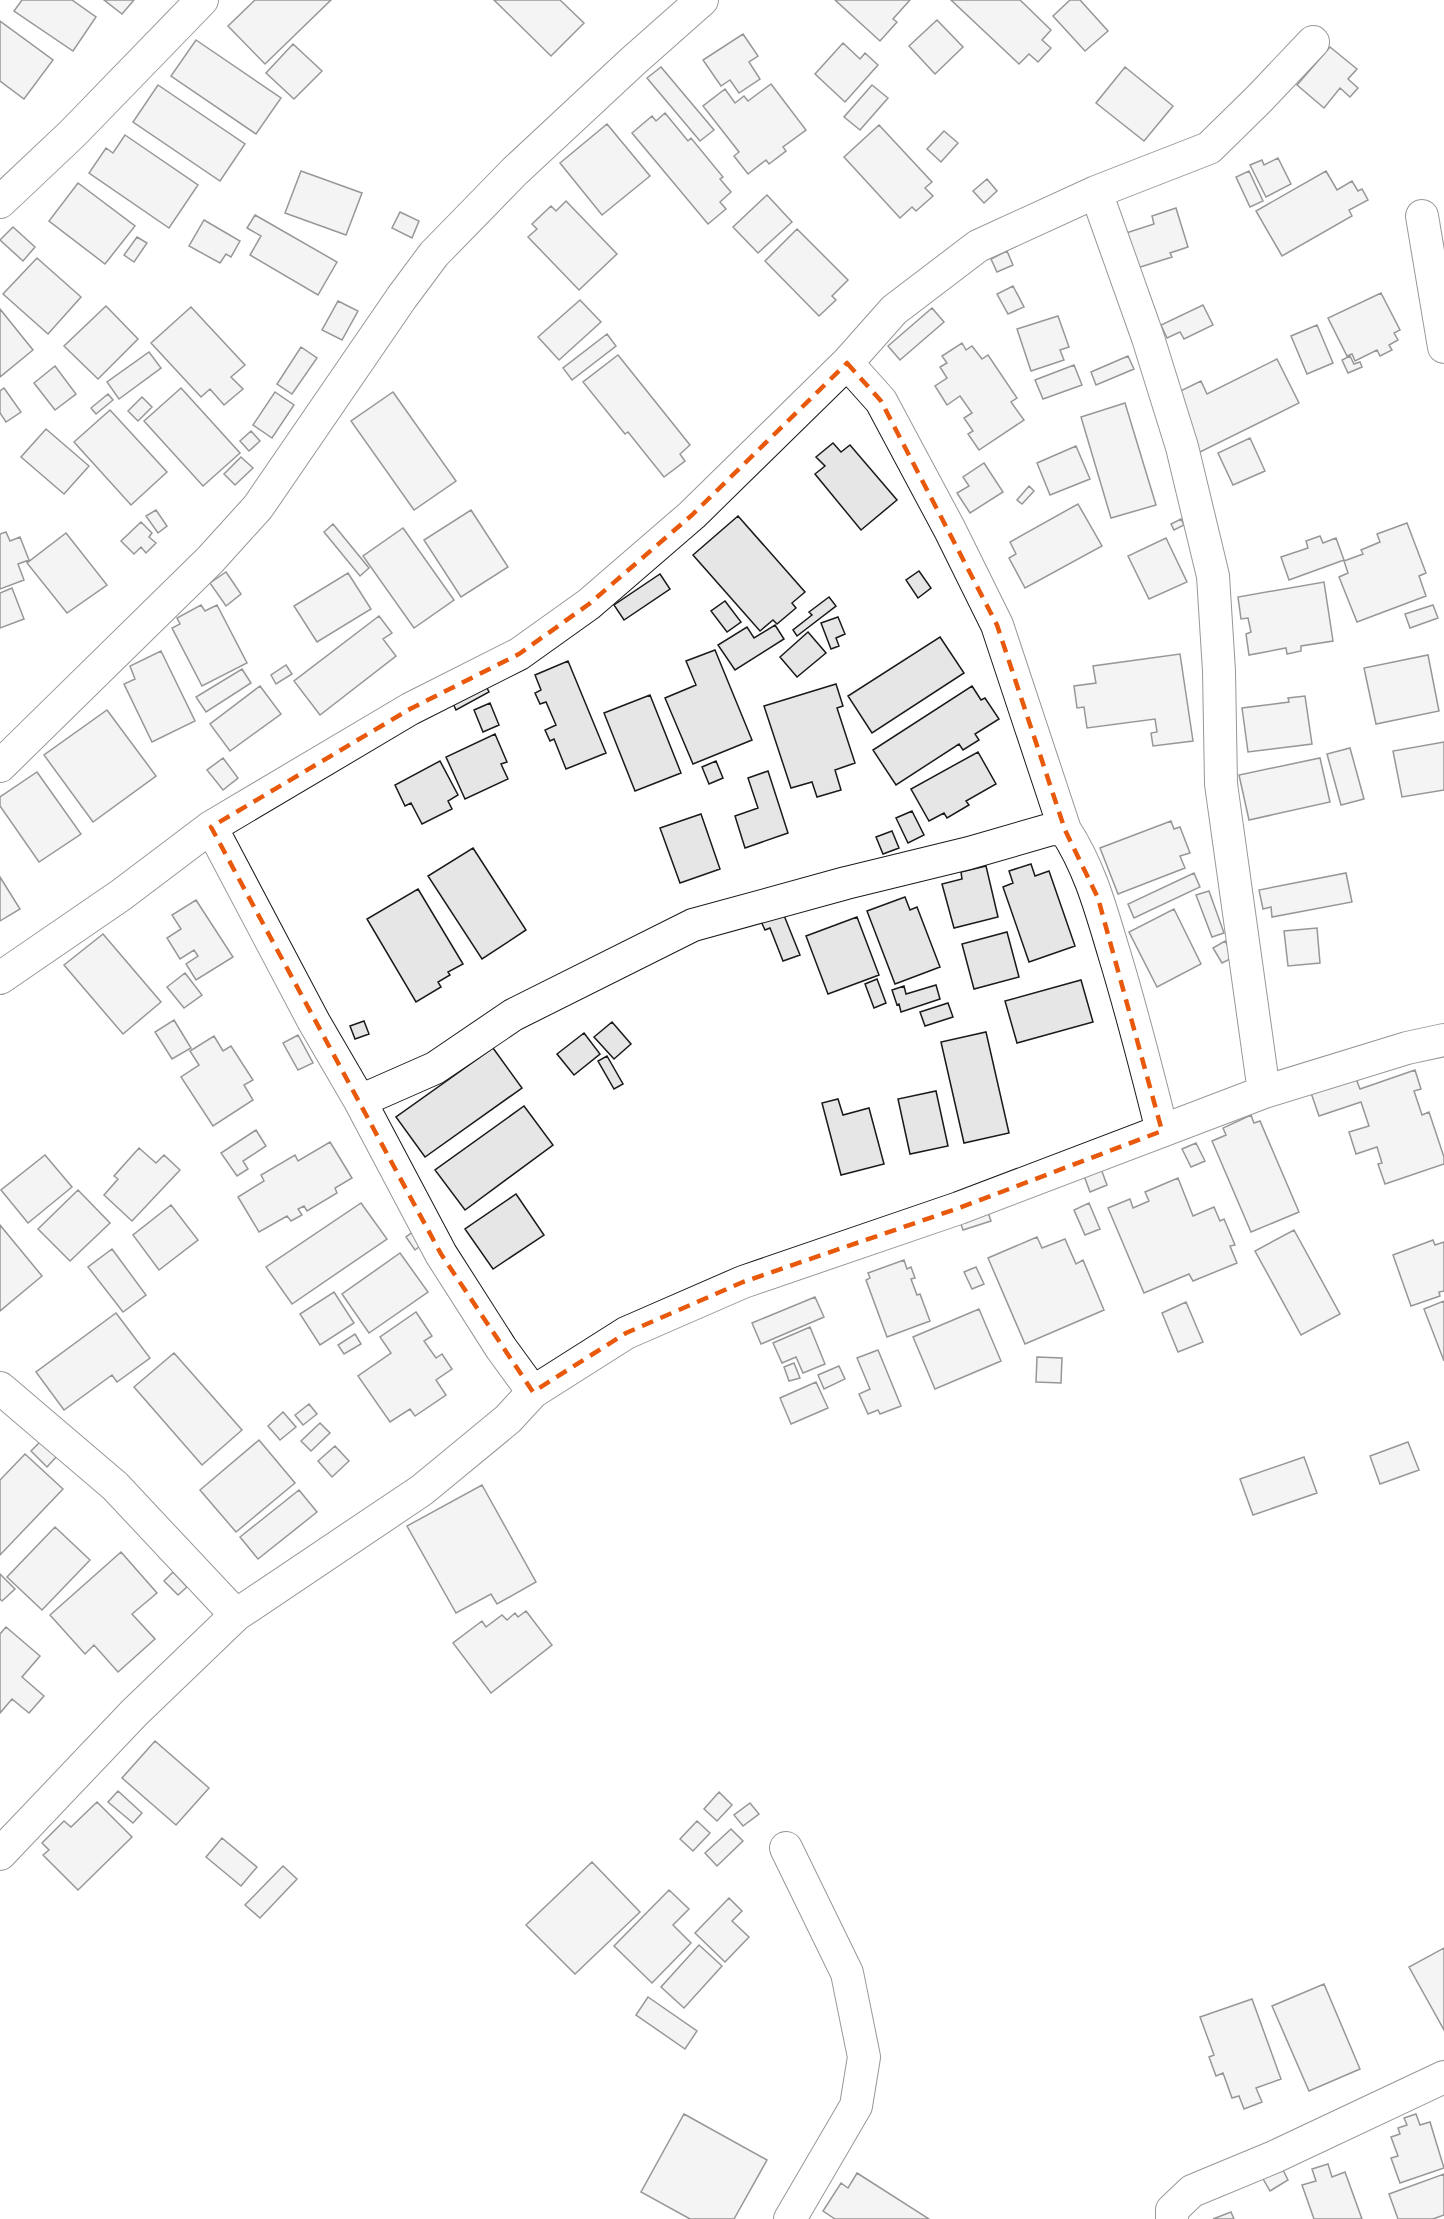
<svg xmlns="http://www.w3.org/2000/svg" width="1444" height="2219" viewBox="0 0 1444 2219" font-family="'Asap Condensed',sans-serif">
  <style>
    .building { fill: #e6e6e6; stroke: #1a1a1a; stroke-width: 1.5 }
    .lines { fill: none; stroke-linecap: round; stroke-linejoin: round }
    .minor-casing { stroke: #1a1a1a; stroke-width: 34 }
    .minor { stroke: #fff; stroke-width: 32 }
    .marked { fill: none; stroke: #e8590c; stroke-width: 4.5; stroke-dasharray: 12 8; stroke-linejoin: round }
  </style>
  <rect width="100%" height="100%" fill="#fff"/>
  <path class="building" d="M22 0H72L96 17 73 51 14 11Z
    M104 0H134L122 14Z
    M255 0H331L265 64 228 26Z
    M494 0H560L584 23 551 56Z
    M835 0H910L893 19 897 22 880 41Z
    M951 0H1020L1051 30 1042 40 1051 48 1038 62 1029 54 1019 64Z
    M1070 0H1080L1108 31 1085 51 1053 16Z
    M937 20 963 47 935 74 909 46Z
    M0 21 53 60 24 99 0 81Z
    M743 34 758 56 749 62 760 79 739 93 730 80 721 86 703 60Z
    M196 40 281 98 256 134 171 76Z
    M843 43 860 59 865 53 878 65 845 102 815 74Z
    M293 44 322 71 294 99 266 73Z
    M1330 47 1357 69 1348 79 1358 88 1350 97 1340 88 1324 108 1297 85Z
    M661 67 714 130 700 141 647 78Z
    M1125 67 1173 106 1144 141 1096 103Z
    M771 84 806 130 783 147 786 151 769 164 766 160 748 174 734 156 739 152 703 106 725 89 735 103 744 96 748 101Z
    M158 85 245 144 220 181 133 122Z
    M872 85 888 98 860 130 844 117Z
    M665 113 688 141 691 138 723 177 720 179 731 192 720 202 726 209 708 224 632 133 652 116 656 121Z
    M607 124 650 176 602 215 560 163Z
    M879 125 932 182 925 188 933 196 916 211 912 207 900 218 844 157Z
    M944 131 958 143 941 162 927 149Z
    M125 135 198 185 169 228 89 173 106 148 113 153Z
    M1278 158 1291 184 1266 197 1250 165 1262 160 1264 165Z
    M301 171 362 193 346 235 285 213Z
    M1249 171 1263 201 1250 207 1236 177Z
    M1326 171 1337 190 1352 181 1358 191 1362 189 1368 200 1349 210 1352 216 1282 256 1256 211Z
    M987 179 997 191 984 203 973 191Z
    M78 183 135 226 105 264 49 221Z
    M767 195 792 222 758 253 733 227Z
    M566 201 617 254 579 290 528 237 537 229 532 224 551 206 556 211Z
    M1176 208 1188 247 1170 253 1172 257 1134 269 1123 234 1154 224 1152 216Z
    M400 212 419 221 412 238 392 228Z
    M255 215 337 262 318 295 250 255 261 236 247 228Z
    M204 220 240 241 231 257 226 254 220 263 189 246Z
    M13 227 35 247 23 261 0 240Z
    M797 229 848 280 832 296 836 300 819 316 765 261Z
    M137 237 147 243 134 262 124 255Z
    M1007 251 1013 265 997 272 991 259Z
    M37 258 81 297 48 334 3 294Z
    M1013 286 1024 307 1008 314 997 294Z
    M1381 293 1400 330 1394 333 1398 340 1389 345 1392 350 1380 356 1377 350 1355 361 1352 354 1347 356 1328 318Z
    M580 300 601 322 559 360 538 337Z
    M338 301 358 311 342 340 322 330Z
    M1203 305 1213 325 1184 339 1180 332 1167 338 1161 325Z
    M106 306 138 339 98 379 64 346Z
    M191 307 245 365 231 377 243 389 224 405 210 389 201 397 151 343Z
    M932 308 944 322 900 360 888 346Z
    M0 309 33 350 0 377Z
    M1058 316 1069 347 1060 350 1064 360 1031 371 1017 329Z
    M1317 325 1333 363 1307 374 1291 336Z
    M607 334 616 346 572 380 563 368Z
    M962 343 966 350 972 346 982 359 988 355 1017 398 1011 402 1024 420 979 450 968 434 973 431 964 418 972 413 960 396 947 405 935 386 947 378 940 367 947 363 942 356Z
    M301 347 317 358 292 394 277 384Z
    M149 352 161 368 119 399 107 382Z
    M618 355 690 445 680 454 685 461 664 477 628 432 625 434 583 382Z
    M1128 356 1134 369 1096 385 1091 372Z
    M1350 356 1354 364 1360 362 1362 367 1348 373 1342 360Z
    M1277 359 1299 403 1198 453 1170 396 1201 381 1207 394Z
    M1074 365 1082 385 1043 399 1035 380Z
    M55 366 76 394 55 410 34 383Z
    M4 388 21 412 6 422 0 413V391Z
    M181 388 240 453 203 486 144 421Z
    M275 392 294 405 272 438 253 425Z
    M393 392 456 481 414 510 351 421Z
    M108 394 113 400 96 414 91 408Z
    M142 397 152 407 138 421 128 411Z
    M1125 403 1156 505 1111 518 1081 417Z
    M110 410 167 472 131 505 74 442Z
    M46 429 89 466 64 494 21 457Z
    M251 431 260 441 249 451 240 441Z
    M1250 438 1265 471 1233 485 1218 453Z
    M833 443 841 452 850 445 897 500 861 530 815 474 825 466 816 457Z
    M1076 446 1090 479 1050 495 1037 463Z
    M241 457 253 468 235 485 224 474Z
    M984 463 1003 492 970 513 957 493 969 486 963 477Z
    M1029 486 1034 491 1022 504 1017 500Z
    M1078 504 1102 546 1025 588 1009 558 1016 554 1010 542Z
    M156 510 167 526 158 533 146 516Z
    M471 510 508 567 461 597 424 540Z
    M738 516 805 592 792 603 796 608 777 624 773 620 760 631 693 555Z
    M1181 519 1184 525 1174 530 1171 524Z
    M141 522 152 533 149 537 156 543 146 553 141 547 134 554 121 541Z
    M1407 523 1426 573 1419 576 1426 596 1357 622 1339 577 1348 573 1344 561 1363 554 1361 550 1380 542 1377 534Z
    M333 524 369 568 360 576 324 532Z
    M403 528 454 600 414 628 363 556Z
    M6 532 10 541 20 537 29 560 18 564 24 580 0 589V534Z
    M66 533 107 585 67 613 27 563Z
    M1320 536 1323 543 1336 538 1344 560 1289 580 1281 557 1308 548 1306 541Z
    M1166 538 1187 582 1149 599 1128 556Z
    M919 571 931 588 918 598 906 580Z
    M226 572 241 594 226 606 210 583Z
    M348 573 371 609 317 642 294 606Z
    M660 574 670 589 624 620 614 605Z
    M1324 582 1333 641 1301 646V651L1287 654 1286 648 1249 655 1246 634 1251 632 1248 618 1241 619 1238 597Z
    M12 588 24 619 0 628V593Z
    M829 597 836 606 797 636 793 630 812 615 809 612Z
    M725 601 741 622 727 632 711 611Z
    M201 605 205 611 217 605 247 663 202 686 172 628 180 624 177 618Z
    M1433 605 1438 618 1410 628 1405 614Z
    M379 616 392 633 383 639 396 656 320 715 294 681Z
    M838 617 845 634 836 638 839 646 831 649 821 623Z
    M775 625 784 639 735 670 718 645 747 627 754 638Z
    M808 632 826 653 797 677 780 657Z
    M940 637 964 673 872 733 848 696Z
    M715 650 752 740 693 764 665 698 696 685 686 661Z
    M161 651 195 721 152 742 124 684 135 679 130 666Z
    M1180 654 1193 741 1153 746 1151 733 1157 732 1155 719 1087 728 1084 707 1077 708 1074 686 1096 683 1093 666Z
    M1428 655 1439 711 1376 724 1364 668Z
    M568 661 606 753 566 769 554 739 550 741 545 730 556 725 546 702 540 704 535 693 541 690 535 675Z
    M286 665 292 674 276 684 271 675Z
    M242 669 251 683 206 712 196 697Z
    M483 680 489 692 456 710 450 697Z
    M836 684 843 706 837 708 855 763 835 770 841 790 817 797 812 782 791 788 764 706Z
    M260 686 281 714 230 751 210 724Z
    M972 686 981 700 985 698 999 719 975 734 979 740 963 750 959 744 896 785 873 750Z
    M650 695 681 773 635 791 604 713Z
    M1305 696 1312 744 1248 752 1242 708 1289 702 1288 698Z
    M490 703 499 725 483 732 474 710Z
    M107 710 156 776 93 822 44 755Z
    M495 734 507 762 501 764 508 779 465 799 446 757Z
    M1444 742V790L1402 797 1393 751Z
    M1350 748 1364 799 1341 805 1327 754Z
    M978 752 996 784 966 801 969 805 947 818 944 813 929 821 911 789Z
    M223 758 238 778 223 790 207 770Z
    M1320 758 1330 802 1249 820 1239 775Z
    M440 761 458 795 448 801 452 809 422 824 411 803 405 806 395 785Z
    M716 761 723 778 709 784 702 767Z
    M768 771 788 833 745 848 735 816 758 808 748 778Z
    M37 772 81 834 39 862 0 806V797Z
    M912 811 924 835 908 843 896 818Z
    M701 814 720 869 680 883 660 828Z
    M1171 821 1174 829 1180 827 1190 853 1180 856 1185 868 1118 894 1100 848Z
    M892 831 899 848 883 854 876 837Z
    M473 848 526 930 482 959 428 876Z
    M1031 864 1035 876 1049 871 1075 946 1029 962 1003 887 1013 883 1009 871Z
    M986 866 998 917 954 928 942 884 962 879 961 872Z
    M1194 873 1200 887 1134 918 1128 904Z
    M1346 873 1352 902 1272 917 1271 907 1263 909 1259 890Z
    M0 877 20 909 0 921Z
    M418 889 463 964 448 972 450 975 438 982 441 987 416 1002 367 919Z
    M1209 891 1224 933 1212 937 1196 895Z
    M905 897 910 910 917 907 940 967 895 984 867 911Z
    M196 900 233 957 196 980 186 964 198 956 194 950 180 959 167 938 181 929 172 915Z
    M781 908 800 955 783 961 770 928 765 930 759 917Z
    M1174 909 1201 964 1157 987 1129 932Z
    M857 917 879 975 828 994 806 936Z
    M1317 928 1320 963 1288 966 1284 931Z
    M1007 932 1019 977 974 989 962 944Z
    M103 934 161 1002 123 1034 64 965Z
    M1225 941 1234 957 1222 963 1213 948Z
    M185 973 202 995 184 1008 167 987Z
    M877 979 886 1003 874 1008 865 984Z
    M1081 980 1093 1022 1017 1043 1005 1001Z
    M936 985 940 999 901 1012 899 1004 897 1005 892 990 904 986 906 994Z
    M948 1003 953 1017 925 1026 920 1012Z
    M174 1020 191 1048 172 1059 155 1032Z
    M364 1021 369 1034 355 1039 350 1026Z
    M612 1022 631 1044 614 1059 594 1037Z
    M986 1032 1009 1133 964 1143 941 1042Z
    M584 1033 600 1054 574 1075 557 1054Z
    M298 1035 313 1063 298 1070 283 1043Z
    M214 1036 223 1051 231 1046 253 1080 244 1085 253 1100 213 1126 181 1077 199 1065 190 1051Z
    M493 1048 522 1088 425 1157 396 1117Z
    M607 1056 623 1084 614 1089 598 1061Z
    M1415 1070 1421 1089 1414 1091 1422 1115 1429 1112 1444 1157V1164L1385 1184 1378 1164 1382 1163 1377 1147 1356 1154 1349 1132 1369 1126 1361 1102 1319 1116 1310 1090 1355 1076 1360 1089Z
    M936 1091 948 1146 910 1154 898 1099Z
    M838 1099 843 1115 869 1108 884 1164 841 1175 822 1103Z
    M524 1106 553 1145 465 1210 435 1170Z
    M1251 1115 1254 1123 1260 1121 1299 1212 1251 1232 1212 1141 1226 1135 1223 1128Z
    M256 1130 266 1146 243 1161 248 1169 237 1176 221 1153Z
    M330 1142 352 1178 335 1188 337 1193 307 1211 304 1206 298 1209 302 1215 291 1221 287 1216 259 1232 238 1197 264 1181 261 1175 295 1155 298 1161Z
    M1196 1143 1205 1161 1191 1167 1182 1149Z
    M139 1148 156 1163 164 1155 180 1170 132 1221 104 1195 118 1179 114 1176Z
    M45 1155 72 1187 28 1223 1 1190Z
    M1097 1158 1107 1185 1090 1192 1080 1165Z
    M1178 1178 1193 1216 1214 1207 1220 1221 1224 1219 1235 1245 1230 1246 1237 1263 1193 1281 1189 1274 1144 1293 1108 1208 1130 1199 1133 1208 1149 1201 1145 1192Z
    M78 1190 110 1223 70 1261 38 1229Z
    M516 1194 544 1235 493 1269 465 1229Z
    M361 1203 387 1239 292 1304 266 1267Z
    M1089 1203 1100 1229 1085 1235 1074 1210Z
    M985 1204 991 1221 963 1230 957 1213Z
    M171 1205 198 1240 159 1270 133 1235Z
    M0 1225 42 1276 0 1311Z
    M418 1228 428 1240 415 1250 406 1237Z
    M1294 1230 1340 1314 1301 1335 1255 1251Z
    M1037 1237 1042 1248 1065 1239 1076 1264 1083 1260 1104 1310 1025 1344 988 1258Z
    M1433 1240 1435 1245 1444 1242V1291L1439 1292 1440 1296 1411 1306 1393 1255Z
    M112 1249 146 1295 123 1312 88 1267Z
    M400 1253 428 1292 369 1333 342 1294Z
    M904 1260 907 1269 911 1267 915 1278 911 1279 917 1295 920 1294 930 1321 887 1337 866 1280 870 1278 868 1273Z
    M976 1267 984 1284 972 1289 964 1272Z
    M334 1292 354 1323 320 1345 300 1314Z
    M815 1297 824 1317 761 1344 752 1323Z
    M1444 1301V1361L1424 1309Z
    M1186 1302 1203 1342 1178 1352 1162 1313Z
    M979 1309 1001 1361 935 1389 913 1337Z
    M416 1312 432 1336 424 1341 436 1358 442 1354 452 1369 436 1380 446 1395 415 1416 410 1409 390 1422 358 1376 391 1353 380 1337Z
    M116 1313 150 1358 117 1382 112 1375 64 1410 36 1372Z
    M810 1327 825 1364 803 1373 796 1357 782 1363 773 1343Z
    M355 1334 361 1344 344 1354 338 1345Z
    M878 1350 901 1406 880 1414 878 1410 868 1414 859 1394 870 1389 857 1358Z
    M174 1353 242 1430 202 1465 134 1387Z
    M1037 1357 1062 1358 1061 1383 1036 1382Z
    M794 1363 800 1378 789 1381 784 1367Z
    M839 1366 845 1379 824 1389 818 1375Z
    M816 1382 828 1408 791 1424 780 1398Z
    M309 1404 317 1414 303 1425 295 1415Z
    M283 1412 296 1427 280 1440 268 1426Z
    M320 1423 330 1433 311 1451 301 1441Z
    M42 1440 58 1455 47 1467 31 1451Z
    M259 1440 295 1483 236 1532 200 1490Z
    M1408 1442 1419 1470 1380 1484 1370 1456Z
    M335 1446 349 1461 332 1477 318 1461Z
    M25 1454 63 1489 0 1555V1480Z
    M1304 1457 1317 1493 1253 1515 1240 1479Z
    M482 1485 536 1582 497 1604 491 1594 456 1613 407 1526Z
    M299 1490 317 1512 258 1559 240 1537Z
    M55 1527 90 1560 42 1610 7 1577Z
    M121 1552 157 1593 132 1614 155 1639 118 1672 94 1645 85 1654 50 1615Z
    M173 1572 187 1587 178 1595 164 1581Z
    M0 1574 15 1589 2 1601 0 1599Z
    M526 1611 552 1645 491 1693 453 1643 482 1621 486 1627 502 1615 507 1620 515 1613 518 1617Z
    M6 1627 40 1656 22 1677 44 1696 29 1713 12 1699 0 1713V1634Z
    M155 1741 209 1788 176 1825 122 1778Z
    M118 1791 142 1813 133 1823 108 1802Z
    M719 1792 732 1805 717 1821 704 1809Z
    M97 1802 132 1837 78 1890 43 1855 49 1850 42 1843 64 1821 71 1827Z
    M750 1803 759 1814 743 1826 734 1815Z
    M697 1821 710 1833 693 1851 680 1839Z
    M731 1829 743 1841 717 1866 705 1853Z
    M222 1838 257 1867 241 1886 206 1857Z
    M592 1862 640 1912 575 1974 526 1925Z
    M283 1866 297 1879 260 1918 245 1905Z
    M669 1890 689 1909 673 1925 691 1943 652 1983 614 1946Z
    M729 1898 742 1911 732 1921 749 1937 725 1962 695 1933Z
    M699 1945 722 1966 684 2008 661 1987Z
    M1444 1948V2030L1409 1967Z
    M1324 1984 1360 2069 1309 2091 1272 2006Z
    M648 1997 697 2031 685 2049 636 2015Z
    M1252 1999 1281 2079 1256 2088 1262 2102 1244 2109 1239 2096 1232 2098 1223 2073 1216 2076 1209 2057 1214 2055 1200 2017Z
    M684 2114 767 2160 734 2219H690L641 2192Z
    M1416 2114 1420 2125 1430 2122 1444 2168 1400 2183 1391 2158 1398 2156 1391 2137 1400 2134 1398 2128 1407 2125 1404 2118Z
    M1278 2160 1288 2180 1270 2191 1258 2170Z
    M1328 2164 1332 2177 1345 2172 1362 2219H1314L1302 2185 1316 2181 1312 2169Z
    M857 2173 929 2219H835L823 2211 841 2183 848 2188Z
    M1444 2174V2215L1433 2219H1398L1389 2194Z
    M1231 2212 1234 2219H1213Z"/>
  <g class="lines">
    <g class="minor-casing">
      <path id="minor" d="M1096 192 1148 338 1182 447 1213 576 1219 671 1221 784 1264 1092
        M0 202 73 133 202 0
        M1422 216 1444 347
        M847 363 881 401 950 530 997 625 1065 830C1090 868 1101 910 1114 953 1132 1012 1147 1071 1162 1131
        M0 766 210 560 258 507 402 297 434 254 515 171 632 62 702 0
        M211 827 314 1022 360 1101 441 1254 501 1348 533 1392
        M0 978 121 895 211 827 410 709 519 654 589 604 692 515 847 363 894 310 978 246 1096 192 1209 148 1259 99 1313 42
        M360 1101 435 1068 513 1015 693 925 846 883 969 853 1052 829 1065 830
        M0 1388 115 1486 236 1615
        M786 1848 847 1973 864 2057 856 2106 790 2219
        M0 1854 134 1713 236 1615 422 1490 508 1419 533 1392 626 1333 743 1282 959 1208 1264 1092 1407 1048 1444 1040
        M1172 2219V2210L1192 2191 1274 2157 1444 2077"/>
    </g>
    <use href="#minor" class="minor"/>
  </g>
  <path d="M0 0H1444V2219H0ZM847 363 881 401 997 625 1065 830 1098 898 1162 1131 959 1208 743 1282 626 1333 533 1392 441 1254 211 827 410 709 519 654 589 604 692 515Z" fill="#fff" fill-opacity=".55" fill-rule="evenodd"/>
  <path class="marked" d="M847 363 881 401 997 625 1065 830 1098 898 1162 1131 959 1208 743 1282 626 1333 533 1392 441 1254 211 827 410 709 519 654 589 604 692 515Z"/>
</svg>
